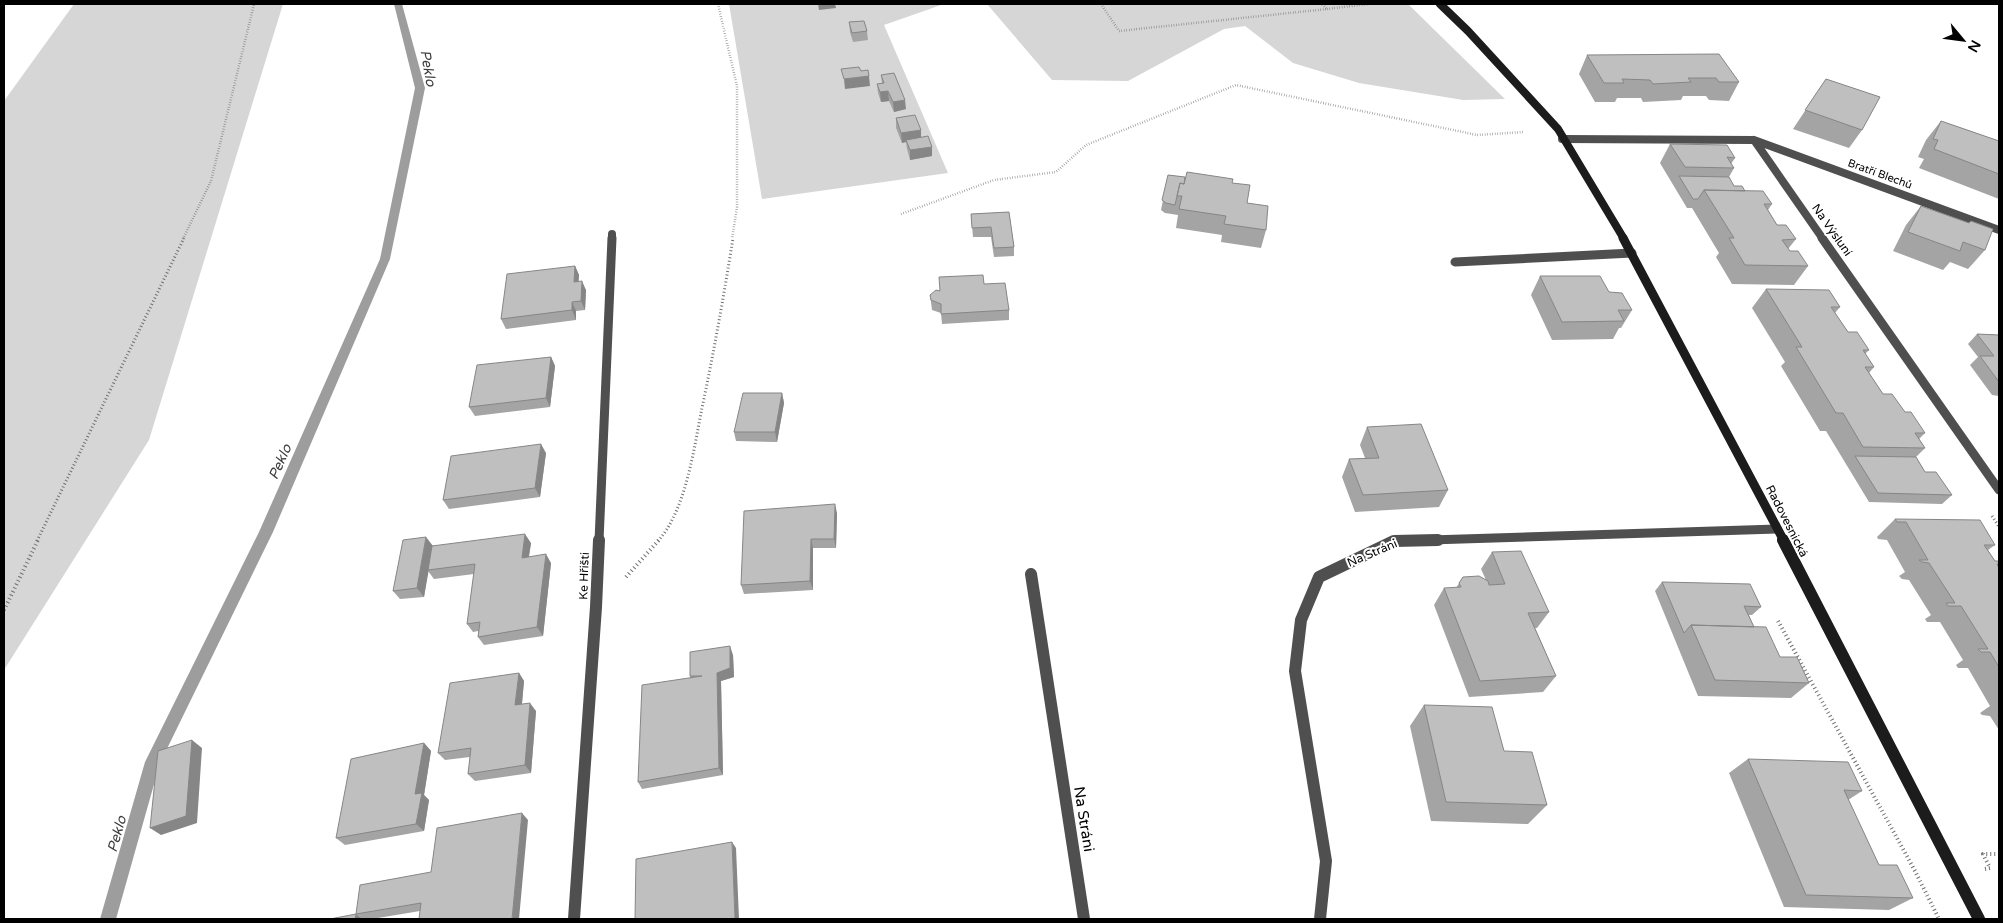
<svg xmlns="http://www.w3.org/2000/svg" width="2003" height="923" viewBox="0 0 2003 923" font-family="'Varela Round',sans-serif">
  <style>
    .green { fill: #d6d6d6 }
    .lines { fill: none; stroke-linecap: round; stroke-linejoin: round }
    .stream { fill: #9d9d9d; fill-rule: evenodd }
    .path-far2 { stroke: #717171; stroke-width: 2.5; stroke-dasharray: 0.5 2; stroke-linecap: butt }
    .path-far1 { stroke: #717171; stroke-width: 3; stroke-dasharray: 1 2.5; stroke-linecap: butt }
    .path { stroke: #717171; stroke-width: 4; stroke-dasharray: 1 3; stroke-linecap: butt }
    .lane { stroke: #4f4f4f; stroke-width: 9 }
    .street-far2 { stroke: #4f4f4f; stroke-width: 8 }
    .street-far1 { stroke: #4f4f4f; stroke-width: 9 }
    .street { stroke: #4f4f4f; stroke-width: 12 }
    .secondary-far2 { stroke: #1c1c1c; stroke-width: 8 }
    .secondary-far1 { stroke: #1c1c1c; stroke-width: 9 }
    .secondary { stroke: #1c1c1c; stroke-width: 12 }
    .wall { fill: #a4a4a4 }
    .shaded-wall { fill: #868686 }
    .building { fill: #bfbfbf; stroke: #868686 }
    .labels { text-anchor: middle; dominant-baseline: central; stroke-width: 4; stroke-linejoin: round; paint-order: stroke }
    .far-street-label { font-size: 11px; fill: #000; stroke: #fff }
    .street-label { font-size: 12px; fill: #000; stroke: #fff }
    .water-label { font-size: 14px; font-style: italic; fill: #3e3e3e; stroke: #fff }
    .near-street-label { font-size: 15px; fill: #000; stroke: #fff }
  </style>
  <rect width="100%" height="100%" fill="#fff"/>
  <path class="green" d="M74 4H283L149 440 4 670V101Z
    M729 4H944L884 25 948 173 762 199Z
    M987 4H1408L1505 99 1463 100 1359 83 1293 63 1245 26 1224 29 1128 81 1052 80Z"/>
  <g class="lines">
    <path class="stream" d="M394 4H402L425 88 390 259 273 532 160 763 116 919H100L145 762 259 532 380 259 415 88Z"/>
    <path class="path-far2" d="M718 4 737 86V207L732 239
      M1101 4 1119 31 1327 9 1322 4
      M1327 9 1368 4
      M901 214 994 180 1056 172 1086 145 1236 85 1477 135 1524 132
      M183 239 211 181 254 4"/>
    <path class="path-far1" d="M1992 516 1999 527
      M37 541 184 238
      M658 541C686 510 694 448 702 408 714 351 724 295 733 238"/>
    <path class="path" d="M626 577 659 540
      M4 610 38 540
      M1778 621 1915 871 1939 919
      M1985 869 1990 868 1983 854H1999"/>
    <path class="lane" d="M1455 262 1632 253"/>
    <path class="street-far2" d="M1562 139 1754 140 1823 239
      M1754 140 1999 230
      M612 239V234"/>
    <path class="street-far1" d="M1822 238 1999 490
      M599 541 612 238
      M1398 541 1777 529"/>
    <path class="street" d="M1031 574 1084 919
      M574 919 596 607 599 540
      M1320 919 1326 861 1295 671 1301 620 1319 577 1394 541 1438 540"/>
    <path class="secondary-far2" d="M1440 4 1468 31 1558 129 1624 239"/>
    <path class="secondary-far1" d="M1623 238 1784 541"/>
    <path class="secondary" d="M1783 540 1979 919"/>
  </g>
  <path class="wall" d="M849 22 867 31 868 40 853 42 850 32Z
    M1587 55 1739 82 1729 101 1709 100 1706 96H1683L1681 100 1643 102 1641 98H1617L1615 102H1595L1579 74Z
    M881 75 906 109 894 112 889 101 881 102 878 93 877 84 882 83Z
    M1826 79 1862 130 1849 148 1793 129Z
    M896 118 921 137 932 156 910 160 907 149 906 142 902 143 896 128Z
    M1941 121 1999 141V199L1919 168 1924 159 1918 157 1926 140Z
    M1670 144 1735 158 1731 164 1734 168 1729 177 1734 186 1772 204 1768 210 1777 225 1796 239 1788 249 1790 251 1808 266 1794 285 1732 284 1716 257 1719 253 1692 208H1687L1660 163Z
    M1168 175 1232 183 1266 230 1261 248 1221 242 1222 235 1176 228 1178 215 1165 213 1161 210Z
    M1921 206 1968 223 1971 221 1985 250 1968 269 1950 262 1943 270 1893 251 1906 225Z
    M1009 212 1014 247V256L994 257 991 237H973L971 214Z
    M575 266 579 275 578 281 586 290 585 310 576 311V320L506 329 501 319Z
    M1540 276 1609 292 1632 310 1621 328H1619L1613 339 1552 340 1531 295Z
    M984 284 1009 310V320L942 324 941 313 932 310 930 295 940 291Z
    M1766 289 1840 307 1835 313 1848 332 1869 350 1865 354 1874 367 1869 373 1883 394 1905 412 1925 433 1919 439 1925 448 1916 457 1925 472 1952 495 1942 504 1869 502 1826 431H1820L1781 366 1785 362 1752 308Z
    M1977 334 1999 335V396L1992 395 1970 365 1978 357 1968 344Z
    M551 357 555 366 550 407 475 416 469 407Z
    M782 393 784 403 777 442 736 441 734 432Z
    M1367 427 1448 490 1439 507 1355 512 1342 477 1349 459 1365 458 1360 445Z
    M546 453 540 497 449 509 443 500Z
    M837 513 836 548H813V590L744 594 741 585Z
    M1895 519 1995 545 1988 550 1995 561H1999V730L1990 716 1982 715 1980 713 1990 706 1968 668H1958L1956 665 1963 660 1940 622H1927L1925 619 1931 615 1909 580 1902 579 1899 576 1905 572 1887 540 1878 539 1877 537Z
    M531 543 529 557 551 563 543 636 484 645 478 637V631L473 632 467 624 474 574 434 579 428 571 424 597 400 599 393 591 433 546Z
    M1492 552 1549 612 1537 628H1535L1556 676 1543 692 1469 697 1434 605 1444 588H1456L1463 577 1486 580 1481 569Z
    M1662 582 1761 607 1752 615H1749L1754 627 1780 657 1809 683 1791 698 1698 696 1655 591Z
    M733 655 734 677 721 681 723 775 642 789 638 782 690 677V676Z
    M519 673 524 681 522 704 536 711 531 773 475 781 468 774 470 757 445 760 438 753Z
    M1424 705 1547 805 1528 824 1431 821 1410 726Z
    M424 743 431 751 424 795 429 800 424 831 345 845 336 838Z
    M1748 759 1862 791 1848 800 1879 865 1913 898 1889 910 1784 907 1729 773Z
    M528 820 420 911 372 919H363L356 914Z"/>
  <path class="shaded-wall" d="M818 4H835L836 8 819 10Z
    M869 76 870 86 845 89 844 79Z
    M888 91 889 101 881 102 880 92Z
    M905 100 906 109 894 112 893 102Z
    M921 130V140H906V142L902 143 901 133Z
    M932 147V156L910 160V150Z
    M575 266 579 275 578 292 574 282Z
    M582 281 586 290 585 310 581 301Z
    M572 302 576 311V320L572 310Z
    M551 357 555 366 550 407 546 398Z
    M782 393 784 403 777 442 775 432Z
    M541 444 546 453 540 497 535 488Z
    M835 504 837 513 836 548 834 539Z
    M525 534 531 543 527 567 522 558Z
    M426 537 433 546 424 597 417 588Z
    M811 539 813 548V590L810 581Z
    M546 554 551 563 543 636 537 627Z
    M730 646 733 655 734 677 721 681 723 775 719 768 717 673Z
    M519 673 524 681 521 713 515 705Z
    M530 703 536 711 531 773 525 765Z
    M192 740 202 748 197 823 161 835 150 828Z
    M424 743 431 751 424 795 429 800 424 831 416 824 415 794Z
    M522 813 528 820 519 919H512Z
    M732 842 736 848 739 919H735Z
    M356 914 363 919H355Z"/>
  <path class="building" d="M864 21 867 31 852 33 849 22Z
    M1719 54 1739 82H1719L1716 78H1688L1691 82 1653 84 1650 80 1622 79 1624 83H1604L1587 55Z
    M859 67 861 71 868 70 869 76 844 79 841 69Z
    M894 73 905 100 893 102 888 91 880 92 877 84 884 83 881 75Z
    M1826 79 1880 97 1862 130 1805 110Z
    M915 115 921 130 901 133 896 118Z
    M1941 121 1999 141V174L1934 149 1938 140 1933 139Z
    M928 136 932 147 910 150 906 140Z
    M1670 144 1727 145 1735 158 1727 157 1734 168 1685 167Z
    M1187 172 1233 179 1232 183 1250 185 1247 203 1268 206 1266 230 1224 224 1226 216 1179 209 1182 196H1177L1180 183 1184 184Z
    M1168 175 1185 177 1184 184 1180 183 1175 205 1166 203 1162 200Z
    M1679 176 1729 177 1734 186H1742L1745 191 1704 190 1698 199H1693Z
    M1704 190 1763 191 1772 204H1764L1777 225H1786L1796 239 1782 240 1790 251H1798L1808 266 1745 265 1729 238H1734Z
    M1921 206 1969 223 1971 221 1993 229 1985 250 1963 242 1960 251 1908 232Z
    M1009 212 1014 247 994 248 991 227 972 228 971 214Z
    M575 266 574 282 582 281 581 301 572 302V310L501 319 507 274Z
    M983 275 984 284 1005 283 1009 310 941 314V304L931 300 930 295 936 290 940 291 939 277Z
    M1540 276H1600L1609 292 1622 293 1632 310H1618L1624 321 1562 322Z
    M1766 289 1829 290 1840 307H1831L1848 332H1857L1869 350H1863L1874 367H1865L1883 394H1892L1905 412H1911L1925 433H1915L1925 448 1863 447 1843 413H1836L1796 347H1802Z
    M1977 334 1999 335V382L1980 356H1994Z
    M551 357 546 398 469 407 477 365Z
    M743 393H782L775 432H734Z
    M1421 424 1448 490 1363 495 1349 459 1379 458 1367 427Z
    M541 444 535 488 443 500 451 456Z
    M1855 456 1916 457 1925 472H1936L1952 495 1878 493Z
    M835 504 834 539H811L810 581 741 585 744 511Z
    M1895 519 1980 520 1995 545H1984L1995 561H1999V564H1997L1999 568V667L1990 652H1981L1978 649H1988L1961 606H1948L1946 603H1955L1929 563 1922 562 1919 560H1928L1906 522H1897Z
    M525 534 522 558 546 554 537 627 478 637 480 622 467 624 475 564 428 570 432 546Z
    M426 537 417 588 393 591 403 540Z
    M1521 551 1549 612 1528 613 1556 676 1480 681 1444 588 1461 587 1459 583 1463 577 1479 576 1488 581 1489 585 1505 584 1492 552Z
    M1662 582 1750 584 1761 607 1744 606 1754 627 1691 625 1684 633Z
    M1691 625 1766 627 1780 657H1797L1809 683 1715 680Z
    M730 646V668L717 673 719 768 638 782 642 685 702 676H690V652Z
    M519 673 515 705 530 703 525 765 468 774 471 748 438 753 450 683Z
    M1424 705 1492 707 1504 751 1532 752 1547 805 1446 802Z
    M192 740 186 816 150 828 158 751Z
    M424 743 415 794 422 793 416 824 336 838 351 759Z
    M1748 759 1848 762 1862 791 1844 790 1879 865H1897L1913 898 1806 895Z
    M522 813 512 919H419L421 903 356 914 360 885 431 872 437 828Z
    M732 842 735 919H635L636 859Z
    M356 914 355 919H330Z"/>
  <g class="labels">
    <g class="far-street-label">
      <text transform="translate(1880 174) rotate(20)">Bratří Blechů</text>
    </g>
    <g class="street-label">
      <text transform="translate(1832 230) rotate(55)">Na Výsluní</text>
      <text transform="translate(1787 521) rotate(63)">Radovesnická</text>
      <text transform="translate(1372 553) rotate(-23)">Na Stráni</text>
      <text transform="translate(584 576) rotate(-88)">Ke Hřišti</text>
    </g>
    <g class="water-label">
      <text transform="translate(428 68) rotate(80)">Peklo</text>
      <text transform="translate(280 462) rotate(-66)">Peklo</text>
      <text transform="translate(117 834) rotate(-74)">Peklo</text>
    </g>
    <g class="near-street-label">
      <text transform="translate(1084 819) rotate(81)">Na Stráni</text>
    </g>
  </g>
  <rect width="2003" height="923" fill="none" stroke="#000000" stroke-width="10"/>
  <g transform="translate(1963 40) rotate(119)" stroke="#ffffff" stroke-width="4" paint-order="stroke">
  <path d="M0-4L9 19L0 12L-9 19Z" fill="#000000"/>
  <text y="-8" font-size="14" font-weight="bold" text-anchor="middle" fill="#000000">N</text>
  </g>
</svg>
